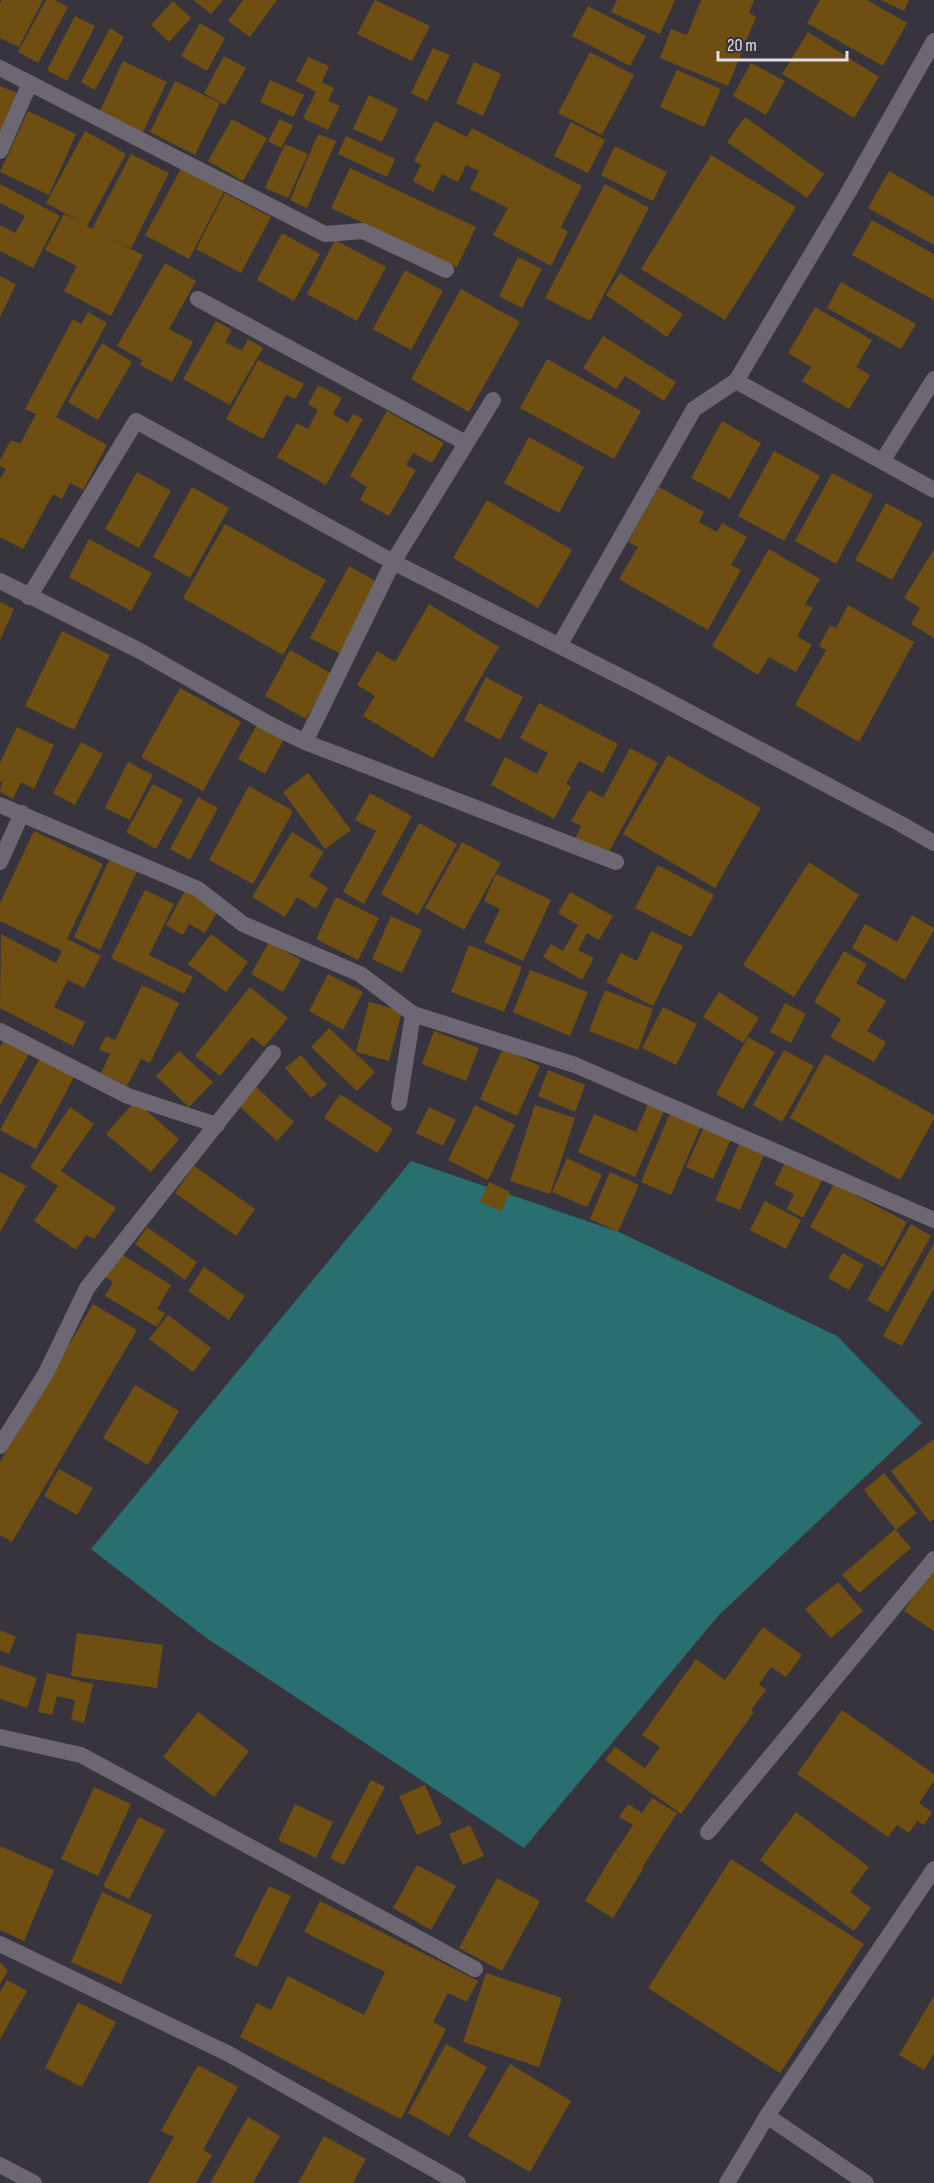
<svg xmlns="http://www.w3.org/2000/svg" width="934" height="2183" viewBox="0 0 934 2183" font-family="'Sofia Sans Condensed',sans-serif">
  <style>
    .water { fill: #2a6f70 }
    .building { fill: #6f4f11 }
    .lines { fill: none; stroke-linecap: round; stroke-linejoin: round }
    .minor { stroke: #6c6772; stroke-width: 16 }
  </style>
  <rect width="100%" height="100%" fill="#37343d"/>
  <path class="water" d="M411 1161 619 1232 837 1336 922 1423 719 1615 524 1848 205 1637 91 1549Z"/>
  <path class="building" d="M2 0H43L19 47 0 38V3Z
    M46 0H55L68 7 38 63 18 52Z
    M193 0H223L211 14Z
    M243 0H277L250 37 228 21Z
    M375 0 430 26 412 61 357 34Z
    M617 0H675L660 34 611 12Z
    M701 0H754L749 13 756 17 728 86 660 58 671 29 687 35Z
    M820 0H867L907 23 883 66 807 23Z
    M881 0H909L904 11Z
    M173 1 191 18 169 42 151 25Z
    M588 6 646 36 630 66 572 36Z
    M75 16 95 26 67 81 47 70Z
    M200 23 225 38 207 71 181 56Z
    M110 28 124 37 95 90 81 82Z
    M808 32 879 77 854 118 782 74Z
    M433 48 450 55 427 101 411 93Z
    M590 52 634 75 602 135 558 113Z
    M224 56 246 68 225 105 204 93Z
    M308 57 329 66 322 82 334 88 328 101 340 106 328 130 303 118 316 92 296 81Z
    M123 61 167 82 142 134 99 113Z
    M474 62 501 74 483 116 456 103Z
    M751 63 785 81 766 115 733 96Z
    M677 70 721 89 704 127 660 107Z
    M270 80 304 95 293 117 260 102Z
    M175 81 220 103 195 155 150 132Z
    M0 86 17 93 0 135Z
    M369 95 398 109 382 142 353 129Z
    M28 111 76 134 49 195 0 172Z
    M745 117 824 174 807 198 727 142Z
    M232 119 267 138 243 181 208 161Z
    M280 119 293 126 281 148 268 141Z
    M435 121 467 137 472 128 582 186 561 227 568 232 551 266 493 235 508 208 470 189 479 171 466 165 458 182 442 174 433 192 413 181 421 165 414 161Z
    M571 122 605 140 588 173 554 156Z
    M85 131 126 154 87 226 92 229 131 154 169 173 131 248 110 238 143 255 111 316 64 291 77 266 45 250 64 214 83 223 46 203Z
    M318 134 336 141 307 208 290 200Z
    M346 136 395 159 387 177 338 154Z
    M285 144 308 154 288 198 265 188Z
    M615 146 667 172 653 201 601 175Z
    M711 155 796 207 725 320 641 269Z
    M182 167 225 190 189 259 145 235Z
    M350 168 476 227 457 267 331 208Z
    M889 171 934 197V245L868 208Z
    M0 184 60 216 33 268 0 251V225L15 233 25 216 0 203Z
    M605 184 649 208 590 321 545 298Z
    M225 193 271 217 241 273 196 249Z
    M872 220 934 254V300L852 255Z
    M282 233 320 254 294 301 257 280Z
    M335 240 386 267 357 321 307 294Z
    M518 257 542 269 522 308 499 296Z
    M165 263 196 281 169 329 193 342 172 382 140 365 142 360 117 346Z
    M405 270 443 291 411 350 373 329Z
    M620 273 683 314 667 337 606 295Z
    M0 276 16 284 0 317Z
    M841 282 916 324 901 349 827 308Z
    M461 289 520 322 469 412 411 379Z
    M815 307 872 340 856 367 870 375 849 409 802 381 811 367 788 353Z
    M88 312 107 323 56 417 107 445 83 490 70 483 62 499 53 494 23 549 0 537V479L6 469 0 466V460L11 440 20 444 36 414 25 409 73 319 81 324Z
    M216 321 232 330 225 342 242 351 248 339 263 348 230 405 183 379Z
    M603 336 676 382 664 401 625 376 616 389 583 368Z
    M102 343 132 362 98 420 68 402Z
    M547 359 641 411 614 459 520 408Z
    M258 360 304 384 295 399 286 395 263 439 226 419Z
    M318 385 342 398 333 414 348 423 353 414 363 419 326 485 277 457 297 423 308 429 318 410 308 404Z
    M387 411 444 443 432 463 413 453 406 465 416 470 389 516 360 500 367 487 350 476Z
    M722 421 761 443 730 499 691 478Z
    M529 437 584 467 559 513 504 483Z
    M774 451 820 476 784 541 738 516Z
    M137 472 171 491 139 548 105 529Z
    M832 473 873 495 836 564 795 541Z
    M192 487 229 508 190 578 153 557Z
    M659 487 704 512 699 522 717 532 722 523 747 537 731 565 741 570 708 630 619 579 638 547 628 542Z
    M487 500 572 550 538 608 453 558Z
    M886 503 923 523 892 580 855 560Z
    M225 524 326 580 283 655 183 598Z
    M89 539 152 573 131 611 69 577Z
    M769 549 820 579 805 604 813 608 797 636 812 645 796 672 769 657 758 675 712 646Z
    M934 549V638L911 624 920 608 904 598Z
    M349 566 379 583 341 654 310 638Z
    M0 602 14 609 0 640Z
    M429 604 499 647 433 758 363 716 375 696 357 685 377 651 395 662Z
    M848 605 914 642 859 742 795 705 826 650 819 646 830 625 836 628Z
    M62 631 110 655 74 730 25 706Z
    M290 650 332 674 306 719 265 696Z
    M486 677 523 697 500 740 464 720Z
    M180 688 241 722 203 791 141 757Z
    M539 703 618 744 603 773 579 761 566 784 571 787 554 819 491 785 505 757 537 774 548 753 520 738Z
    M257 725 284 739 265 774 238 759Z
    M17 727 54 745 34 789 21 782 13 799 0 792 2 782 0 781V763Z
    M81 742 103 754 75 805 53 793Z
    M630 748 658 763 602 864 571 847 581 826 571 821 589 790 603 798Z
    M668 755 761 808 715 888 623 834Z
    M128 762 153 775 130 820 105 808Z
    M308 773 351 830 325 849 283 792Z
    M153 784 183 800 156 849 126 832Z
    M249 786 293 811 253 884 209 860Z
    M370 793 412 816 364 904 343 892 376 831 355 820Z
    M198 797 218 808 190 860 170 849Z
    M419 823 457 844 418 915 381 894Z
    M34 831 103 864 67 939 101 956 84 988 68 980 54 1007 85 1022 73 1046 0 1008 1 934 56 963 62 951 0 921V903Z
    M292 832 324 852 309 876 328 888 316 909 297 897 285 917 252 897Z
    M462 842 501 863 464 930 425 908Z
    M111 856 138 869 100 950 74 937Z
    M809 862 859 895 794 997 743 965Z
    M658 865 714 895 691 937 635 908Z
    M496 874 551 900 523 961 484 942 500 909 484 901Z
    M145 890 174 904 149 955 193 977 184 994 111 958Z
    M185 891 219 909 205 933 189 924 183 935 166 925Z
    M570 892 613 916 599 940 587 933 578 950 594 958 582 980 543 957 551 944 563 951 578 925 558 913Z
    M336 897 379 918 358 960 316 939Z
    M912 915 934 928V930L905 980 852 948 865 924 897 942Z
    M391 916 422 930 402 973 372 959Z
    M651 931 683 946 653 1006 606 982 621 953 637 961Z
    M211 934 248 962 226 992 188 964Z
    M269 942 301 960 283 992 251 974Z
    M469 945 522 967 504 1012 451 992Z
    M844 951 867 964 856 983 886 1001 867 1031 886 1042 874 1062 830 1037 841 1019 814 1002Z
    M530 970 588 992 570 1036 513 1012Z
    M328 974 363 992 343 1030 309 1011Z
    M142 985 179 1003 150 1063 141 1059 127 1086 101 1073 110 1054 99 1049 106 1036 115 1040Z
    M250 987 288 1018 264 1047 252 1037 220 1076 195 1056Z
    M605 990 653 1009 638 1050 589 1031Z
    M719 992 759 1018 743 1043 703 1017Z
    M369 1002 402 1011 389 1061 356 1052Z
    M785 1003 806 1014 791 1043 770 1032Z
    M663 1007 697 1024 676 1065 642 1048Z
    M329 1028 375 1072 357 1091 311 1047Z
    M434 1031 479 1048 466 1081 422 1064Z
    M748 1037 775 1052 743 1109 716 1094Z
    M5 1038 30 1052 0 1105V1047Z
    M503 1048 540 1066 517 1116 480 1099Z
    M784 1050 814 1066 782 1122 753 1105Z
    M179 1051 213 1082 189 1107 156 1076Z
    M825 1054 934 1115V1119L900 1180 790 1118Z
    M301 1055 327 1085 311 1098 285 1068Z
    M41 1056 75 1075 36 1149 0 1130Z
    M548 1070 585 1085 575 1112 538 1096Z
    M256 1087 294 1122 277 1141 239 1106Z
    M340 1094 393 1129 377 1153 324 1118Z
    M135 1101 179 1139 151 1172 106 1134Z
    M649 1102 665 1109 635 1177 578 1152 594 1114 636 1132Z
    M475 1105 515 1125 488 1180 448 1160Z
    M535 1105 575 1118 550 1194 510 1181Z
    M70 1107 94 1124 61 1171 116 1208 94 1239 86 1235 76 1250 34 1221 58 1186 30 1167Z
    M429 1107 456 1120 443 1146 416 1133Z
    M670 1113 701 1126 671 1195 641 1182Z
    M704 1127 731 1139 713 1179 686 1167Z
    M740 1142 765 1153 740 1210 715 1200Z
    M567 1158 602 1175 587 1207 552 1192Z
    M787 1159 823 1178 803 1218 787 1209 794 1194 774 1184Z
    M194 1166 255 1209 236 1236 175 1193Z
    M0 1172 26 1186 0 1232Z
    M610 1172 639 1185 618 1232 590 1219Z
    M489 1182 510 1192 501 1211 480 1202Z
    M834 1184 907 1222 883 1267 810 1227Z
    M765 1201 801 1220 786 1249 750 1230Z
    M911 1224 931 1236 888 1312 867 1300Z
    M147 1227 197 1262 185 1280 135 1244Z
    M934 1243V1288L902 1346 883 1336Z
    M118 1252 171 1285 157 1309 165 1313 157 1327 105 1296 113 1282 104 1276Z
    M843 1253 864 1265 849 1290 828 1278Z
    M204 1267 245 1296 229 1320 188 1291Z
    M93 1304 137 1330 12 1542 0 1535V1462Z
    M168 1315 211 1348 193 1372 149 1339Z
    M135 1385 179 1411 148 1465 103 1438Z
    M934 1439V1519L930 1522 891 1471Z
    M59 1469 93 1488 77 1515 44 1496Z
    M884 1473 917 1513 896 1530 864 1490Z
    M895 1529 911 1548 859 1593 842 1575Z
    M934 1565V1631L904 1611Z
    M838 1582 863 1611 831 1638 805 1609Z
    M763 1627 802 1655 786 1677 771 1667 759 1684 766 1690 751 1710 754 1712 681 1814 605 1760 615 1747 645 1768 660 1747 642 1735 696 1659 725 1680Z
    M0 1630 16 1637 9 1654 0 1650Z
    M77 1633 163 1645 157 1688 71 1676Z
    M0 1665 37 1678 27 1708 0 1699Z
    M47 1673 93 1684 84 1723 71 1719 75 1700 57 1696 52 1715 38 1712Z
    M842 1710 934 1774V1781L919 1803 932 1812 924 1825 917 1821 909 1833 897 1825 888 1837 797 1774Z
    M198 1712 249 1751 214 1797 163 1757Z
    M371 1780 385 1787 344 1865 330 1858Z
    M425 1785 442 1824 417 1835 399 1796Z
    M94 1787 131 1804 98 1876 61 1859Z
    M652 1798 677 1813 642 1868 643 1869 613 1918 585 1901 615 1851 639 1866 616 1851 633 1825 619 1817 628 1804 642 1813Z
    M295 1804 333 1822 316 1858 278 1840Z
    M796 1812 869 1867 850 1892 871 1908 854 1931 760 1860Z
    M139 1817 165 1830 129 1899 103 1886Z
    M470 1825 484 1856 463 1865 449 1834Z
    M0 1846 54 1870 24 1941 0 1930Z
    M731 1859 864 1944 780 2073 648 1988Z
    M417 1865 456 1886 431 1930 393 1908Z
    M497 1878 540 1901 502 1971 459 1948Z
    M269 1886 291 1896 257 1967 234 1956Z
    M102 1892 152 1915 121 1984 71 1962Z
    M320 1901 478 1981 467 2002 448 1993 433 2022 446 2029 401 2119 240 2037 257 2003 271 2010 288 1976 364 2015 385 1972 304 1932Z
    M0 1962 8 1971 0 1984Z
    M486 1973 562 1998 539 2067 463 2042Z
    M7 1980 27 1991 0 2039V1992Z
    M934 1996V2053L924 2070 899 2055Z
    M78 2002 116 2022 82 2087 45 2068Z
    M446 2044 487 2067 449 2136 408 2113Z
    M510 2064 571 2101 530 2172 468 2136Z
    M198 2065 238 2087 203 2150 212 2155 196 2183H148L174 2137 161 2131Z
    M248 2117 280 2136 253 2183H210Z
    M324 2136 366 2159 353 2183H298Z"/>
  <g class="lines">
    <path class="minor" d="M0 68 325 234 363 231 446 270
      M0 151 30 83
      M198 299 466 443
      M736 381 934 490
      M883 460 934 379
      M0 581 140 651 269 724 305 742 616 862
      M29 597 136 421 393 562 649 691 901 824 934 843
      M559 646 694 409 736 381 848 193 934 41
      M305 742 393 562 493 400
      M0 805 198 889 243 924 360 974 413 1014 575 1065 934 1220
      M0 862 22 813
      M0 1031 128 1096 217 1125
      M399 1103 413 1014
      M0 1446 46 1373 87 1288 273 1053
      M0 1737 81 1755 475 1969
      M708 1832 934 1559
      M0 1944 229 2054 458 2183
      M767 2116 866 2183
      M0 2165 34 2183
      M727 2183 767 2116 934 1869"/>
  </g>
  <path d="M718 51v9h129v-9" fill="none" stroke="#e1dfe5" stroke-width="3"/>
  <text x="727" y="51" font-size="18" fill="#e1dfe5" stroke="#37343d" stroke-width="4.5" paint-order="stroke">20 m</text>
</svg>
